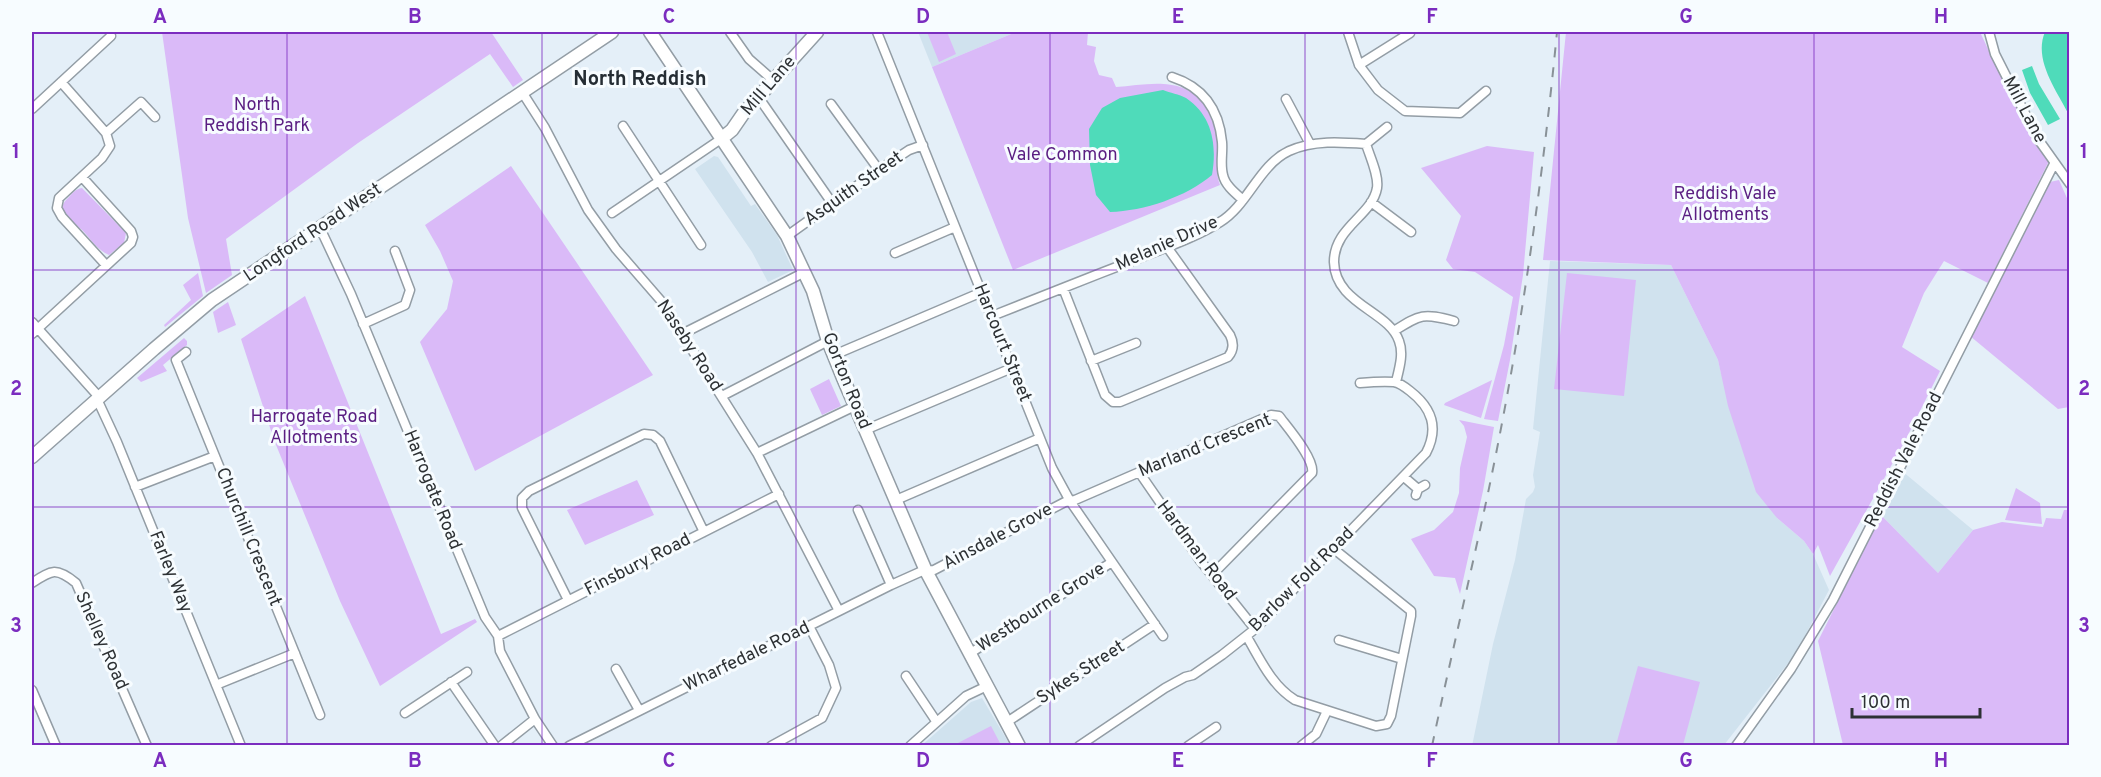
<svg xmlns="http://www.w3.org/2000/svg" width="2101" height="777" viewBox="0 0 2101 777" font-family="Overpass,sans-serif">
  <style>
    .built { fill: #d0e2ee }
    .green { fill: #dabaf8 }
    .water { fill: #4fdbba }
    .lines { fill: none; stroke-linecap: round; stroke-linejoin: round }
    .street-casing { stroke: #939da5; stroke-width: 11 }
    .secondary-casing { stroke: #939da5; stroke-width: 15 }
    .street { stroke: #fff; stroke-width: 8 }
    .secondary { stroke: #fff; stroke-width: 12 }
    .rail { stroke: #899197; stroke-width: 2; stroke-dasharray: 10 10; stroke-linecap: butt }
    .grid { fill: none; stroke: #7b2cbf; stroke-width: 1.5; stroke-opacity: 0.55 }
    .labels { text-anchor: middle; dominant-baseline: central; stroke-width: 6; stroke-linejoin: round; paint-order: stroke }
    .street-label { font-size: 18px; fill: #2d3134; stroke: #f7fcff }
    .park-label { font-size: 18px; fill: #5a1e82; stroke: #f7fcff }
    .neighbourhood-label { font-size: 20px; font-weight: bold; fill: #252d34; stroke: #f7fcff }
    .neatline { fill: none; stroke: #7b2cbf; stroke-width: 2 }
    .grid-label { font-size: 20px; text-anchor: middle; font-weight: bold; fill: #7b2cbf }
  </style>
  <rect width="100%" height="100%" fill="#e4eff8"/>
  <path class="built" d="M918 32H1016L932 67Z
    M714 156 718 157 751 206 755 204 777 235 793 270 768 282 752 252 695 169Z
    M1550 261 1671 265 1718 360 1721 373 1777 518 1804 541 1813 554 1829 590 1796 653 1724 745 1472 746 1493 644 1515 560 1526 499 1533 492 1535 487 1533 475 1540 432 1533 429Z
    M1902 471 1973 530 1938 573 1881 515Z
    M982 698 1010 745 921 746 971 702Z"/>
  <path class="green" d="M162 32H491L523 80 513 87 490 54 358 143 226 239 232 275 206 293 188 218Z
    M927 32H947L956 54 939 62Z
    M1016 32H1088L1087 45 1096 47 1094 61 1099 75 1112 78 1116 87C1145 85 1183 75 1203 104 1210 114 1215 126 1217 139 1219 154 1214 170 1220 185L1013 270 932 67Z
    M1566 32H1980L1996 66 2049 161 1988 283 1944 261 1924 293 1902 347 1940 371 1906 439 1830 576 1818 545 1813 554 1804 541 1777 518 1756 492 1728 406 1718 360 1671 265 1543 260Z
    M1487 146 1534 152 1523 275 1510 360 1498 421 1484 419 1504 345 1513 297 1475 272 1453 269 1446 260 1461 216 1421 168Z
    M511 166 653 375 475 471 420 342 447 309 453 281 440 251 425 225Z
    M2059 180 2070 205 2069 407 2058 409 1970 336 2050 182Z
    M82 188 126 233 124 243 109 255C98 250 91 240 84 232 76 223 53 213 67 199 72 194 75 189 82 188Z
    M198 273 203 296 165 327 164 325 191 300 183 285Z
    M1567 273 1636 280 1624 396 1554 389Z
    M305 296 441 634 475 619 477 622 380 686 340 601 274 440 241 339Z
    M228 302 236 325 218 333 213 312Z
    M184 338 187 341V345L163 365 167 371 141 382 137 378Z
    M829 379 841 406 822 415 810 389Z
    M1492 380 1481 418 1444 405 1445 403Z
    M1459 420 1494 427 1483 491 1460 594 1455 578 1434 576 1411 539 1434 530 1453 512 1459 493 1460 468 1467 437 1464 426Z
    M637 480 654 515 585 545 567 510Z
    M2016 488 2040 503 2042 524 2005 520Z
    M2064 510H2070L2069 745H1843L1818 641 1881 515 1938 573 1973 530 2002 522 2043 527 2046 518 2061 519Z
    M1638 666 1700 682 1683 745H1616Z
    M991 726 1001 745H954Z"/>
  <path class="water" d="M2045 32H2069V115C2057 91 2033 60 2045 32Z
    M2032 66 2039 84 2060 119 2048 125 2030 93 2022 70Z
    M1163 90C1170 93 1179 94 1186 98 1213 116 1217 146 1212 175 1186 197 1144 211 1110 212L1096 195 1090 165 1089 129 1102 108 1120 98Z"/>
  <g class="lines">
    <g class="street-casing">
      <path id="street" d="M730 32 749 59 774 81
        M877 32 1052 468 1070 501 1163 636
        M1348 32 1359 65 1378 90 1405 111 1460 113 1486 91
        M1989 32 1995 54 2038 139 2070 184
        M1359 65 1410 33
        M1172 77C1203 87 1219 110 1222 142 1223 153 1220 164 1223 175 1225 185 1235 193 1243 200
        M61 82 106 133 110 146 102 158 59 198 57 208 62 217 106 265
        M522 92 545 128 588 210 616 249 662 302 757 453 839 611
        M759 98 832 203
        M1286 99 1310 144
        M831 104 879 170
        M32 109 111 36
        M623 126 701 245
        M106 133 141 102 155 117
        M1366 144C1370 157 1379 175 1377 188 1372 216 1334 227 1334 262 1335 304 1389 311 1399 341 1404 354 1399 369 1396 382
        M1371 202 1411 232
        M612 213 721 139
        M320 228 351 294 485 617 498 636 500 651 535 719 553 746
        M787 236 879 170 909 150 923 145
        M895 253 955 227
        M1063 288 1105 395 1113 402H1120L1228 357C1234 350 1234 343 1230 335L1167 247
        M992 316C1038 298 1085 279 1132 261 1161 249 1193 239 1220 222 1248 205 1259 165 1289 151 1313 140 1341 142 1366 144L1387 127
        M32 322 99 397
        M363 324 405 305 410 290 395 251
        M1394 331C1421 314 1423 313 1454 321
        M32 334 131 243 133 237 131 231 82 177
        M682 334 805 272
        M186 352 176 360 320 715
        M834 355 982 292
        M1091 361 1136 343
        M722 396 828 341
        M97 399 117 442 241 746
        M865 430 1012 368
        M757 453 855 406
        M1139 472 1199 559 1255 629
        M1404 477 1418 489
        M135 487 215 456
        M1416 495 1418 489 1425 485
        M896 500 1040 438
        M858 510 891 585
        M32 583C52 570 56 567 76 583L147 746
        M568 600 522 508V498L529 491 644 434 653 435 660 441 704 532
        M498 636 779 494
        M1247 637C1260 659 1272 686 1295 700L1376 726 1387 724 1391 716 1411 616V611L1334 549
        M1339 640 1402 659
        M969 654 1112 562
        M616 669 639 710
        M906 676 936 721
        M451 682 495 746
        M216 685 295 653
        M32 690 56 746
        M405 713 467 672
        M1007 722 1155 624
        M501 746 535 719
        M569 746 891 585 920 572 934 570 1065 502 1075 500 1271 415 1279 416C1288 428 1315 459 1312 473L1212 575
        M771 746 822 718 836 688 829 665 809 626
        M910 746 966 696 987 686
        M1079 746 1165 688 1185 677 1193 675 1222 655 1255 629 1426 453C1439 428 1432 408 1410 391 1405 387 1400 383 1394 382 1383 381 1371 382 1360 383
        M1188 746 1216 727
        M1301 746 1316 734 1327 711
        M1736 746 1791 669 1833 600 2054 164"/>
    </g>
    <g class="secondary-casing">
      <path id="secondary" d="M650 32 787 236 813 291 828 341 843 378 926 571 1019 746
        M721 139 732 130 743 114 817 32
        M32 457 154 349 212 300 612 32"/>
    </g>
    <use href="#street" class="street"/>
    <use href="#secondary" class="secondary"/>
    <path class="rail" d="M1432 746C1450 661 1470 577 1488 493 1520 341 1542 186 1557 32"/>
  </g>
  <path class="grid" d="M287 32V746M542 32V746M796 32V746M1050 32V746M1305 32V746M1559 32V746M1814 32V746M32 270H2070M32 507H2070"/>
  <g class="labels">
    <g class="street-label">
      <text transform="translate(769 86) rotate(-49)">Mill Lane</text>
      <text transform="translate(2024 110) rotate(62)">Mill Lane</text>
      <text transform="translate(854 189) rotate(-35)">Asquith Street</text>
      <text transform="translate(313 233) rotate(-34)">Longford Road West</text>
      <text transform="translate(1167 244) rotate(-24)">Melanie Drive</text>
      <text transform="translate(1002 343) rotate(68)">Harcourt Street</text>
      <text transform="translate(689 346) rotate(57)">Naseby Road</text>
      <text transform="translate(846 381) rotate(68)">Gorton Road</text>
      <text transform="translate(1205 446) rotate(-22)">Marland Crescent</text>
      <text transform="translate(1904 460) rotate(-63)">Reddish Vale Road</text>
      <text transform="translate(432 490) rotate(68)">Harrogate Road</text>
      <text transform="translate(248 537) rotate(68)">Churchill Crescent</text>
      <text transform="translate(998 537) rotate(-28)">Ainsdale Grove</text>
      <text transform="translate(1196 551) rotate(53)">Hardman Road</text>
      <text transform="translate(638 565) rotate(-27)">Finsbury Road</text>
      <text transform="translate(170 572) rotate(68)">Farley Way</text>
      <text transform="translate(1302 580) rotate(-45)">Barlow Fold Road</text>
      <text transform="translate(1041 608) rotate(-33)">Westbourne Grove</text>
      <text transform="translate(101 641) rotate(66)">Shelley Road</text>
      <text transform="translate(747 657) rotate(-26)">Wharfedale Road</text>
      <text transform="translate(1081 673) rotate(-33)">Sykes Street</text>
    </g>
    <g class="park-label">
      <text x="257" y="105">North<tspan x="257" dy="21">Reddish Park</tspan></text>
      <text x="1062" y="155">Vale Common</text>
      <text x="1725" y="194">Reddish Vale<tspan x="1725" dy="21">Allotments</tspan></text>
      <text x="314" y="417">Harrogate Road<tspan x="314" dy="21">Allotments</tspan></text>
    </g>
    <g class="neighbourhood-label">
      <text x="640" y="80">North Reddish</text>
    </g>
  </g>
  <rect width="2101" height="777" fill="none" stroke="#f7fcff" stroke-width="66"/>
  <path d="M1852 708v9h128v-9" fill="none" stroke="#2d3134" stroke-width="3"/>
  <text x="1861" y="708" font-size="18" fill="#2d3134" stroke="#f7fcff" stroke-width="4.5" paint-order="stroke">100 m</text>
  <rect x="33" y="33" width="2035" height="711" class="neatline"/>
  <g class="grid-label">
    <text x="160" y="23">A</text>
    <text x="415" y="23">B</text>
    <text x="669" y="23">C</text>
    <text x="923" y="23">D</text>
    <text x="1178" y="23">E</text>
    <text x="1432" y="23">F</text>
    <text x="1686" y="23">G</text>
    <text x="1941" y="23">H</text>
    <text x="16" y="158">1</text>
    <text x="2084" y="158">1</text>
    <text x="16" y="395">2</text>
    <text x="2084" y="395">2</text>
    <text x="16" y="632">3</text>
    <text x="2084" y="632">3</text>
    <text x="160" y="767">A</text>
    <text x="415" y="767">B</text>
    <text x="669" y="767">C</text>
    <text x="923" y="767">D</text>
    <text x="1178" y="767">E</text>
    <text x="1432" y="767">F</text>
    <text x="1686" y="767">G</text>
    <text x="1941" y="767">H</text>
  </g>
</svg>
